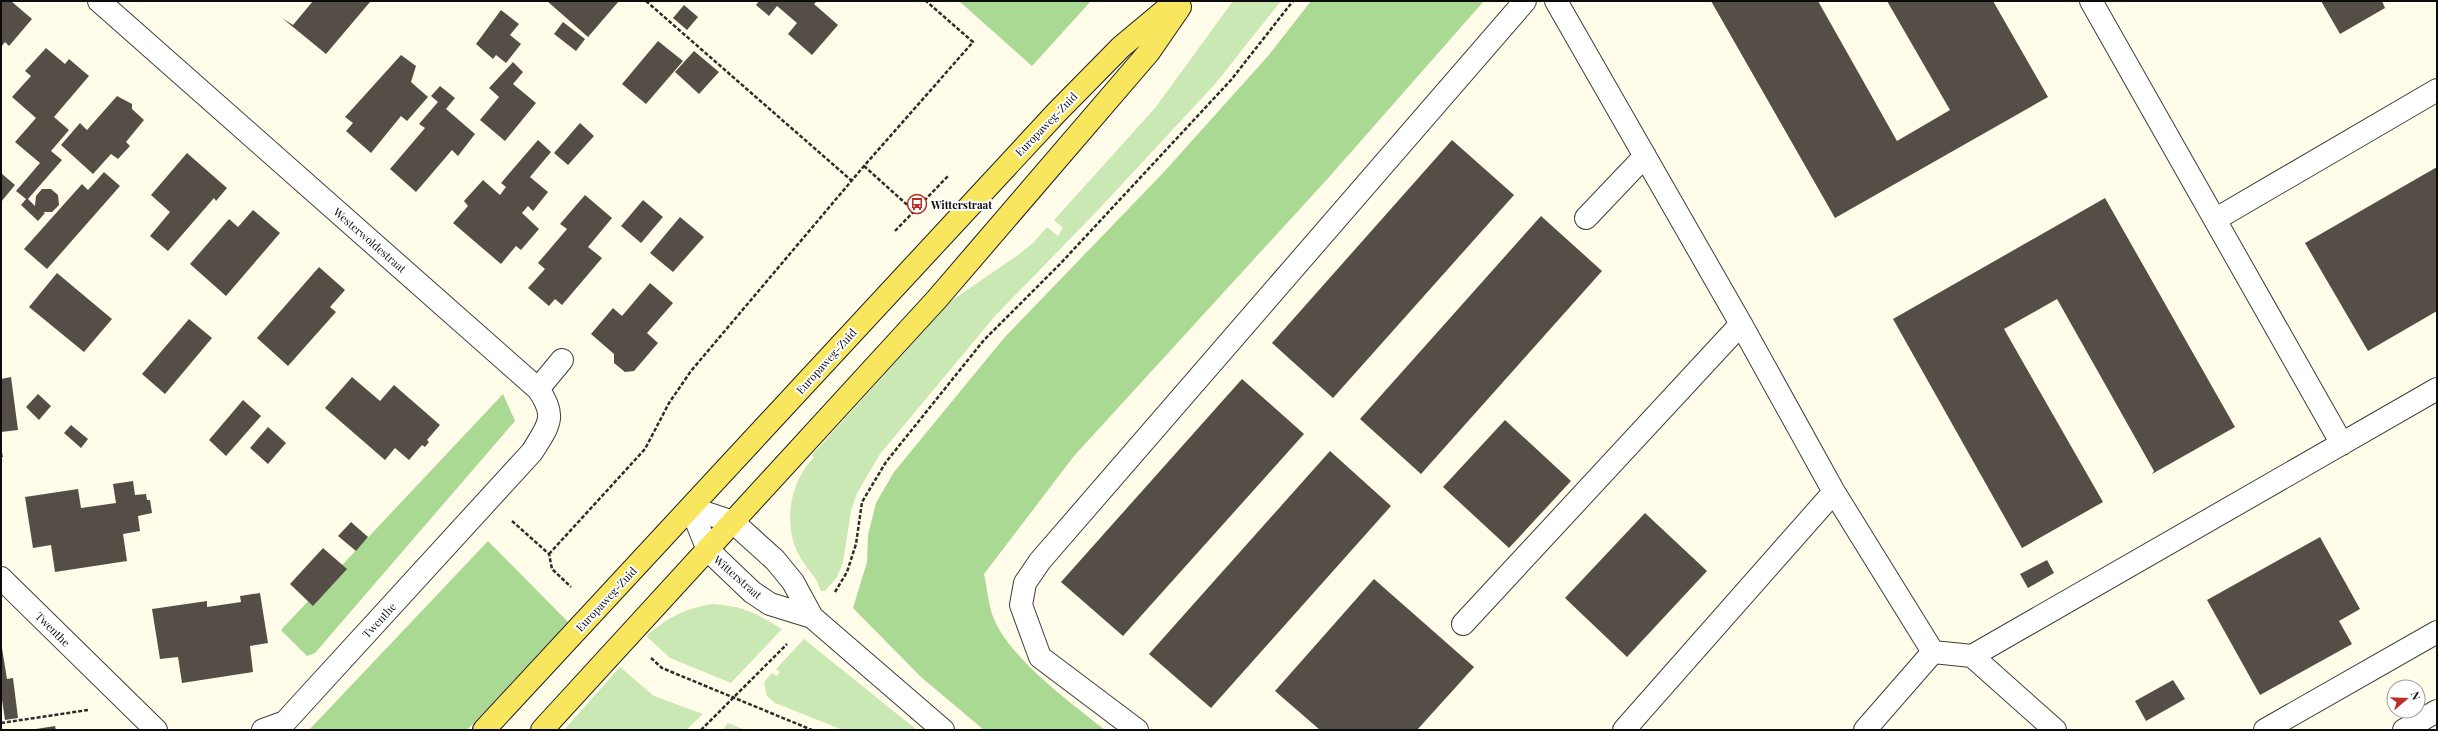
<svg xmlns="http://www.w3.org/2000/svg" width="2438" height="731" viewBox="0 0 2438 731" font-family="'Playfair Display',serif">
  <style>
    .green { fill: #c9e8b4 }
    .forest { fill: #aad993 }
    .building { fill: #544e47 }
    .lines { fill: none; stroke-linecap: round; stroke-linejoin: round }
    .minor-casing { stroke: #3e3e3e; stroke-width: 24 }
    .major-casing { stroke: #1c1c1c; stroke-width: 24 }
    .path { stroke: #2d2d2d; stroke-width: 2.5; stroke-dasharray: 4 2; stroke-linecap: butt }
    .minor { stroke: #fff; stroke-width: 22 }
    .major { stroke: #f9e65f; stroke-width: 22 }
    .labels { text-anchor: middle; dominant-baseline: central; stroke-width: 4; stroke-linejoin: round; paint-order: stroke }
    .street-label { font-size: 11px; fill: #0b0b0b; stroke: #fff }
    .poi-label { font-size: 11px; font-weight: bold; fill: #0b0b0b; stroke: #fff; text-anchor: start }
  </style>
  <rect width="100%" height="100%" fill="#fffde9"/>
  <path class="green" d="M1233 1H1281L1215 84 1099 209 995 316 880 454 857 493 851 511 843 562 837 577 825 591H821C818 586 819 585 817 581 809 570 800 559 795 547 784 516 792 480 814 457L812 455 951 301 1018 255 1033 243 1047 227 1058 236 1063 228 1054 220 1155 108Z
    M712 604C744 606 755 613 782 629L731 683 670 658 646 636C669 617 683 609 712 604Z
    M804 639 917 730H843L775 703 767 696 764 682 772 673 777 676 780 672 776 669Z
    M620 667 654 696 703 714 686 730H564Z
    M728 723 745 730H723Z"/>
  <path class="forest" d="M959 1H1091L1032 66Z
    M1311 1H1484L1330 176 1074 456 984 574C987 587 988 601 992 614 1006 656 1071 703 1105 730H984L921 677 853 608 867 562 868 535 876 503 894 472 1004 338 1163 173 1268 56Z
    M503 394 515 421 315 653 307 656 281 630Z
    M488 541 568 622 467 730H309Z"/>
  <path class="building" d="M1 1H11L32 19 9 46 5 42 1 47Z
    M313 1H368L370 2 326 54 282 18 293 25Z
    M547 1H619L588 37Z
    M759 1H817L814 4 838 25 812 55 788 34 797 23 777 6 769 16 756 5Z
    M1711 1H1818L1897 141 1950 110 1887 1H1993L2048 97 1835 218Z
    M2321 1H2382L2385 8 2340 34Z
    M684 5 698 17 687 30 673 18Z
    M501 10 519 24 510 35 521 44 506 63 496 55 493 59 476 44Z
    M563 22 585 39 576 51 554 34Z
    M658 41 683 61 646 104 622 84Z
    M46 48 65 64 69 59 89 76 54 117 69 130 51 151 62 160 28 199 35 206 36 196 42 189H51L58 195 59 205 52 212H43L45 213 38 221 21 205 26 199 16 191 40 163 15 142 36 118 12 97 31 76 25 71Z
    M694 51 719 72 699 94 675 72Z
    M401 55 416 66 411 82 428 97 407 121 401 116 371 153 346 131 353 123 345 117Z
    M513 62 523 72 513 84 536 103 505 141 480 120 499 97 489 88Z
    M440 86 455 98 446 109 475 134 458 156 452 150 416 192 390 169 425 128 419 124 438 102 431 96Z
    M117 96 132 104V109L144 120 126 142 130 146 118 159 111 154 93 174 61 145 80 123 87 130Z
    M580 123 594 136 568 165 554 153Z
    M538 140 551 152 530 177 548 192 533 211 528 206 522 213 539 229 521 250 516 246 501 264 453 223 468 206 464 201 483 180 500 195 506 187 501 183Z
    M1452 140 1514 195 1333 398 1272 343Z
    M187 153 227 188 216 201 214 198 168 251 150 236 170 212 151 195Z
    M2437 167V311L2368 351 2305 243Z
    M104 172 120 186 47 269 24 249 82 184 88 190Z
    M1 173 15 185 1 202Z
    M585 195 612 218 588 247 602 258 562 305 555 299 549 306 528 288 545 269 538 263 567 229 560 224Z
    M2105 198 2235 427 2152 474 2154 471 2057 299 2004 329 2103 502 2022 548 1893 319Z
    M643 200 663 217 641 243 621 226Z
    M253 210 280 233 226 296 190 264 229 219 238 227Z
    M1541 216 1602 271 1421 474 1360 419Z
    M680 217 704 237 673 272 650 253Z
    M319 267 345 290 330 307 336 312 288 366 257 338Z
    M57 273 112 319 84 352 29 307Z
    M650 283 673 303 647 333 658 343 634 371 625 372 614 363V354L591 334 613 308 622 316Z
    M189 319 212 338 165 394 142 374Z
    M11 377 18 430 1 432V379Z
    M352 377 380 401 394 385 440 425 427 440 429 442 425 447 422 445 409 460 395 448 385 460 325 408Z
    M1242 379 1304 434 1123 636 1061 582Z
    M38 394 51 406 39 420 26 407Z
    M243 400 261 416 226 456 209 440Z
    M1505 420 1571 481 1509 548 1443 487Z
    M71 425 88 439 81 448 64 433Z
    M268 427 286 443 268 464 250 448Z
    M1 447 3 457H1Z
    M1330 451 1391 506 1211 708 1149 654Z
    M133 481 135 495 146 494 147 500H150L152 513 138 516 140 531 123 534 127 561 55 572 51 545 33 548 25 497 78 489 81 508 116 503 113 484Z
    M1645 513 1707 571 1627 657 1565 598Z
    M351 522 368 537 356 551 338 536Z
    M2320 537 2360 609 2339 621 2352 644 2260 695 2207 600Z
    M323 548 347 569 313 606 290 584Z
    M2047 560 2054 573 2028 588 2020 574Z
    M1374 579 1474 667 1417 730H1320L1275 691Z
    M260 593 268 643 250 646 253 672 182 683 178 657 160 659 152 609 207 601V607L241 602 240 596Z
    M1 642 7 679 13 678 18 718 5 720 1 693Z
    M2173 680 2185 699 2146 721 2135 701Z
    M55 726 56 730H36V729Z"/>
  <g class="lines">
    <g class="minor-casing">
      <path id="minor" d="M99 1 538 389C558 417 548 426 532 452L285 722 263 730
        M1556 1 1741 324 1834 492 1933 652 1972 656 2055 730
        M2091 1 2342 444
        M1586 218 1645 156
        M2216 219 2437 90
        M538 389 562 360
        M691 508 733 522 775 560 793 582 812 617 943 730
        M691 508 708 550 752 592 770 604 812 617
        M1 578 156 730
        M1463 624 1741 324
        M1972 656 2437 389
        M1137 730 1040 657 1021 605 1025 583 1040 561 1525 1
        M1624 730 1834 492
        M1865 730 1933 652
        M2265 730 2437 632
        M2404 730 2437 711"/>
    </g>
    <g class="major-casing">
      <path id="major" d="M484 730 1057 112 1121 47 1176 1
        M542 730 937 299 1149 52 1180 7"/>
    </g>
    <path class="path" d="M646 1 852 181
      M864 166 914 211
      M895 231 949 175
      M512 521 549 554 552 569 571 587
      M549 554 645 449 669 403 691 371 864 166 973 42 926 1
      M835 592 847 572 856 544 862 502 886 462 984 340 1061 263 1231 80 1293 1
      M651 658 662 668 812 730
      M1 723 88 710
      M701 730 787 644"/>
    <use href="#minor" class="minor"/>
    <use href="#major" class="major"/>
  </g>
  <defs>
    <g id="bus-ring" transform="scale(1)"><circle r="9.5" fill="#fff" stroke="#ba2e24" stroke-width="1.5"/><path d="M-5-6H5V4H4V6H2V4H-2V6H-4V4H-5ZM-3.5-4V0h7V-4ZM-3.5 1.2v1.5H-2V1.2ZM2 1.2v1.5H3.5V1.2Z" fill="#ba2e24"/></g>
  </defs>
  <g fill-rule="evenodd">
    <use href="#bus-ring" x="917" y="204"/>
  </g>
  <g class="labels">
    <g class="street-label">
      <text transform="translate(1046 124) rotate(-46)">Europaweg-Zuid</text>
      <text transform="translate(370 240) rotate(41)">Westerwoldestraat</text>
      <text transform="translate(826 361) rotate(-48)">Europaweg-Zuid</text>
      <text transform="translate(738 577) rotate(41)">Witterstraat</text>
      <text transform="translate(606 599) rotate(-47)">Europaweg-Zuid</text>
      <text transform="translate(379 620) rotate(-47)">Twenthe</text>
      <text transform="translate(53 629) rotate(45)">Twenthe</text>
    </g>
    <g class="poi-label">
      <text x="931" y="204">Witterstraat</text>
    </g>
  </g>
  <rect width="2438" height="731" fill="none" stroke="#0b0b0b" stroke-width="4"/>
  <g transform="translate(2406 699) rotate(71)"><circle r="19" fill="#ffffff" stroke="#9d9d9d"/>
  <path d="M0-3L7 15L0 10L-7 15Z" fill="#ba2e24"/>
  <text y="-6" font-size="11" font-weight="bold" text-anchor="middle" fill="#0b0b0b">N</text>
  </g>
</svg>
